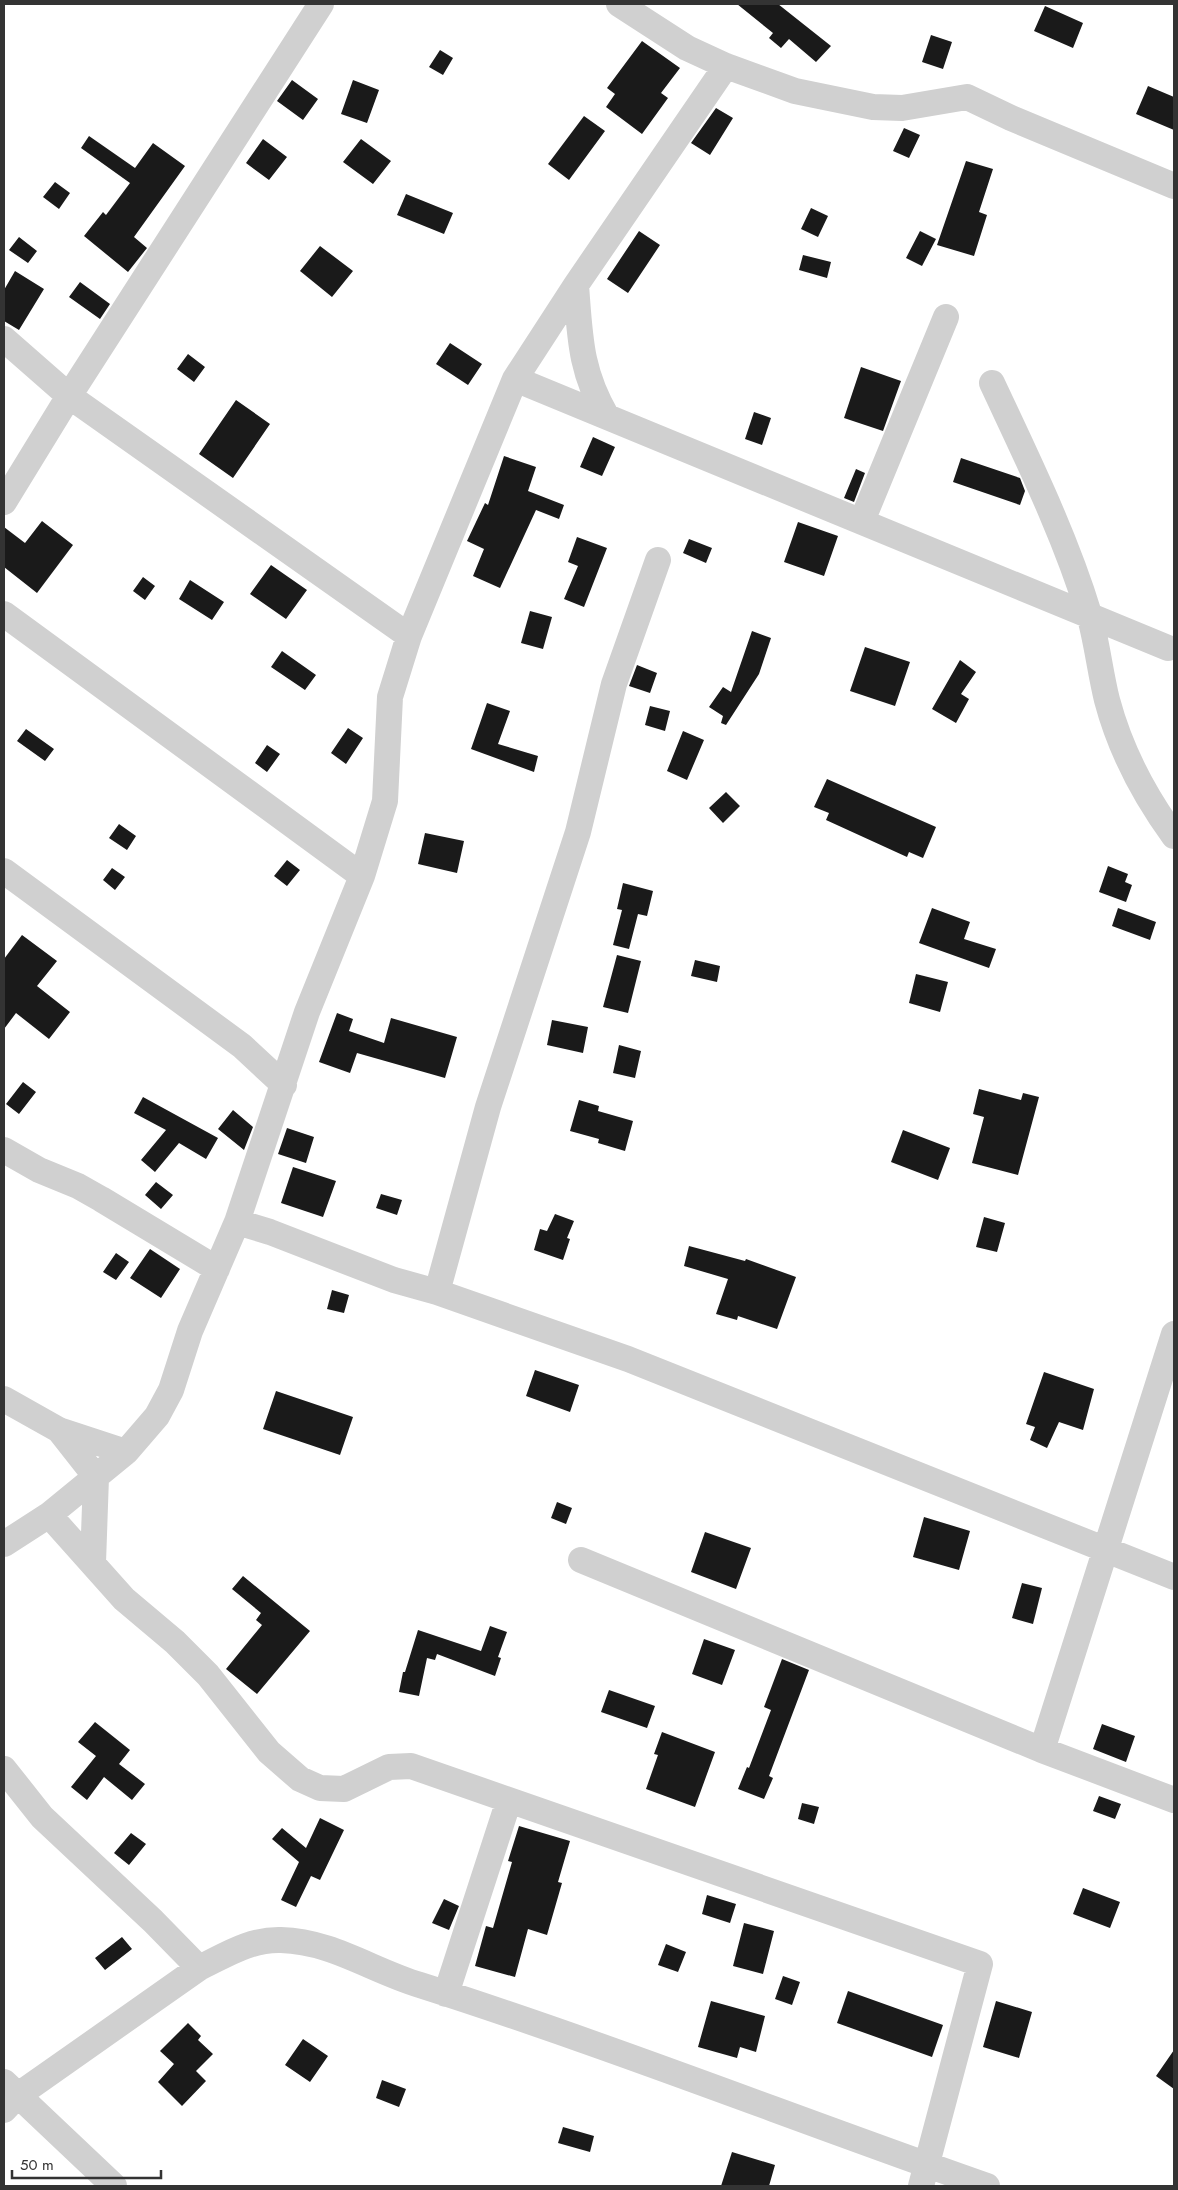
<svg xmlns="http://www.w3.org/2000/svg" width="1178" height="2190" viewBox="0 0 1178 2190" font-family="Jost,sans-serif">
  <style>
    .building { fill: #1a1a1a }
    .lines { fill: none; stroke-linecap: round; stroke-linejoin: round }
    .minor { stroke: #d0d0d0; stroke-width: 26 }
  </style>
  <rect width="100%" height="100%" fill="#fff"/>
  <path class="building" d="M737 4H778L831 46 816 62 789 39 781 48 769 38 773 33Z
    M1045 6 1083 23 1073 48 1034 31Z
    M931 35 952 42 943 69 922 62Z
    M642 41 680 68 661 93 668 98 642 134 606 107 615 94 607 88Z
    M440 50 453 58 443 75 429 67Z
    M292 80 318 99 303 120 277 101Z
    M353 80 379 90 367 123 341 114Z
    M1148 86 1174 97V130L1136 114Z
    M716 108 733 118 710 155 691 143Z
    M584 116 605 131 569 180 548 164Z
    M904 128 920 135 909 158 893 151Z
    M89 136 135 168 153 143 185 166 134 237 147 248 128 272 84 236 103 212 106 215 130 183 81 148Z
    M263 139 287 157 269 180 246 163Z
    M361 139 391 161 373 184 343 162Z
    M966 161 993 169 979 212 987 215 974 256 937 245Z
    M55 182 70 193 59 209 43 197Z
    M406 194 453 213 444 234 397 215Z
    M811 208 828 216 818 237 801 229Z
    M639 231 660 245 628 293 607 279Z
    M920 231 936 239 922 266 906 258Z
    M19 237 37 251 28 263 9 250Z
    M320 246 353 271 332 297 300 271Z
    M803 255 831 262 827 278 799 270Z
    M15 271 44 289 19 330 4 321V290Z
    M80 282 110 304 100 319 69 297Z
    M450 343 482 364 468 385 436 364Z
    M188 354 205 367 194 382 177 369Z
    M861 367 901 381 883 431 844 418Z
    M236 400 270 424 233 478 199 454Z
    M754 412 771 418 762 445 745 439Z
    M593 437 615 447 602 476 580 467Z
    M504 456 536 467 528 491 564 505 559 519 536 510 500 588 473 576 484 549 467 541 485 503 488 505Z
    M961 458 1020 478 1025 491 1020 505 953 482Z
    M856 469 865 473 854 502 844 498Z
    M42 521 73 545 37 593 4 567V527L25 543Z
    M798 522 838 536 824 576 784 562Z
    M577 537 607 548 584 607 564 599 578 566 568 562Z
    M689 539 712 548 706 563 683 553Z
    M271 565 307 590 286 619 250 594Z
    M143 577 155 586 145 600 133 591Z
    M190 580 224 602 212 620 179 599Z
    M530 611 552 617 543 649 521 643Z
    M752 631 771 638 759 674 726 725 721 723 723 716 709 707 723 687 731 692Z
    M865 647 910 662 895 706 850 691Z
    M282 651 316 675 305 690 271 667Z
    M960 660 976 672 961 694 969 699 956 723 932 709Z
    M637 665 657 673 650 693 629 686Z
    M487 703 510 711 498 744 538 756 534 772 471 749Z
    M650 706 670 711 665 731 645 725Z
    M348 728 363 738 346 764 331 753Z
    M26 729 54 749 45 761 17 741Z
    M683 731 704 740 687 780 667 771Z
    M267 745 280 754 267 772 255 763Z
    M827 779 936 827 923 858 909 852 907 857 826 820 829 813 814 807Z
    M726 792 740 806 723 823 709 808Z
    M119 824 136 836 127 850 109 838Z
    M425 833 464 841 457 873 418 864Z
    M287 860 300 870 287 886 274 876Z
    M1108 866 1128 874 1125 882 1132 885 1126 902 1099 892Z
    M112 868 125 877 115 890 103 880Z
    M623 883 653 891 647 916 638 914 629 949 613 945 622 910 617 909Z
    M932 908 970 922 964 939 996 949 989 968 919 943Z
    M1118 908 1156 922 1150 940 1112 926Z
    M22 935 57 961 37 986 70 1012 49 1039 16 1013 4 1029V959Z
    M617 955 641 961 628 1013 603 1007Z
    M695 960 720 966 717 982 691 976Z
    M916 974 948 982 940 1012 909 1003Z
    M337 1013 353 1019 349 1031 384 1043 391 1018 457 1037 445 1078 357 1053 350 1073 319 1062Z
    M552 1020 588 1027 583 1053 547 1045Z
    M619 1045 641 1051 635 1078 613 1073Z
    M23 1082 36 1092 19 1114 6 1104Z
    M979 1089 1021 1100 1023 1093 1039 1097 1018 1175 972 1163 984 1117 973 1114Z
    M143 1097 218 1138 206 1159 179 1143 155 1172 141 1160 166 1130 134 1113Z
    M579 1100 599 1106 598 1111 633 1121 625 1151 598 1143 599 1139 570 1131Z
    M233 1110 253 1127 244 1150 218 1129Z
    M287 1128 314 1137 306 1163 278 1154Z
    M903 1130 950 1148 938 1180 891 1162Z
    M293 1167 336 1181 323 1217 281 1203Z
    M156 1182 173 1195 161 1209 145 1195Z
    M381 1194 402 1200 397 1215 376 1208Z
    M555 1214 574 1221 567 1238 570 1239 563 1260 534 1250 540 1229 547 1231Z
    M984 1217 1005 1223 997 1252 976 1247Z
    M689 1246 745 1261 746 1259 796 1277 777 1329 738 1316 737 1320 716 1314 728 1279 684 1266Z
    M150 1249 180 1269 161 1298 130 1278Z
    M116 1253 129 1262 116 1280 103 1272Z
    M332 1290 349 1295 344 1313 327 1309Z
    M535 1370 579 1385 570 1412 526 1396Z
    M1044 1372 1094 1389 1083 1430 1059 1422 1047 1448 1030 1440 1035 1427 1026 1424Z
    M276 1391 353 1417 340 1455 263 1429Z
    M557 1502 572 1508 566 1524 551 1518Z
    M924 1517 970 1531 959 1570 913 1557Z
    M705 1532 751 1548 736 1589 691 1572Z
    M243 1576 310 1631 257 1694 226 1669 262 1625 256 1620 261 1613 232 1589Z
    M1022 1583 1042 1588 1033 1624 1012 1618Z
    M490 1626 507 1632 498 1657 501 1658 495 1676 437 1654 435 1660 427 1658 419 1696 399 1692 403 1672H405L418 1630 481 1651Z
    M704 1639 735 1650 722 1685 692 1674Z
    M782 1659 809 1670 769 1776 773 1778 764 1799 738 1789 747 1767 749 1768 771 1710 764 1707Z
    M609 1690 655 1706 647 1728 601 1712Z
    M95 1722 130 1750 119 1764 145 1784 132 1800 104 1777 87 1800 71 1787 96 1756 78 1742Z
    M1102 1724 1135 1736 1126 1762 1093 1749Z
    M662 1732 715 1752 695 1807 646 1789 658 1755 654 1754Z
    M1099 1796 1121 1804 1115 1819 1093 1811Z
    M802 1803 819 1807 814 1824 798 1819Z
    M320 1818 344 1830 320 1880 311 1876 296 1907 281 1900 299 1862 272 1839 282 1828 306 1848Z
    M519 1826 570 1841 558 1882 562 1883 547 1935 528 1929 515 1977 475 1966 486 1926 493 1928 512 1862 508 1861Z
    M131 1833 146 1844 129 1865 114 1853Z
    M1083 1888 1120 1902 1110 1928 1073 1914Z
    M707 1895 736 1904 730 1923 702 1914Z
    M444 1899 459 1906 449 1930 432 1923Z
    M744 1923 774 1931 763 1974 733 1966Z
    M122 1937 132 1949 105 1970 95 1958Z
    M666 1944 686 1952 678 1972 658 1965Z
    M783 1976 800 1982 792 2005 775 1999Z
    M848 1991 943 2025 932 2057 837 2023Z
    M711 2001 765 2016 756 2052 740 2047 737 2058 698 2047Z
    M996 2001 1032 2012 1019 2058 983 2047Z
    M188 2023 201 2036 198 2040 213 2054 196 2071 206 2081 182 2106 158 2082 174 2064 160 2051Z
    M303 2039 328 2056 310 2082 285 2065Z
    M1174 2050V2089L1156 2076Z
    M382 2080 406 2089 399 2107 376 2098Z
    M563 2127 594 2136 590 2152 558 2143Z
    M732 2152 775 2165 769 2186H721Z"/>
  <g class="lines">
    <path class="minor" d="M619 4 687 48 726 66 795 91 873 107 902 108 967 97 1011 118 1174 186
      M576 285C580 337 580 371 607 417
      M4 339 69 396 409 636
      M515 379 1168 648
      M992 383C1027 458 1065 535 1089 614 1097 642 1100 672 1107 700 1120 749 1144 795 1174 836
      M4 502 69 396 321 4
      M862 521 946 317
      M4 614 362 876 385 801 390 697 409 636 515 379 576 285 726 66
      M4 871 242 1046 284 1085
      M4 1150 39 1170 78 1186 101 1199 217 1269
      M237 1222 307 1012 362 876
      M437 1292 488 1107 578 832 614 684 658 560
      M4 1399 59 1430 126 1452
      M59 1430 96 1477 93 1563
      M49 1515 124 1599 175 1642 208 1675 269 1752 300 1779 320 1788 344 1789 389 1767 411 1766 980 1964 921 2186
      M4 1544 49 1515 126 1452 157 1416 171 1390 190 1331 237 1222 270 1232 394 1280 437 1292 628 1359 1174 1577
      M581 1560 1042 1750 1174 1800
      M1042 1750 1174 1334
      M4 1769 42 1817 153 1921 199 1968C226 1955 250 1939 281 1940 331 1941 373 1971 420 1985 611 2046 798 2120 987 2186
      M446 1994 509 1800
      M4 2082 114 2186
      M4 2110 17 2096 199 1968"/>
  </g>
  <rect width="1178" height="2190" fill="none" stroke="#333333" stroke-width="10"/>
  <path d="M12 2170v8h149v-8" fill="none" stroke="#333333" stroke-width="2.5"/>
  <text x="20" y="2170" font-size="15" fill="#333333" stroke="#ffffff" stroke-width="4" paint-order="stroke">50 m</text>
</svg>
